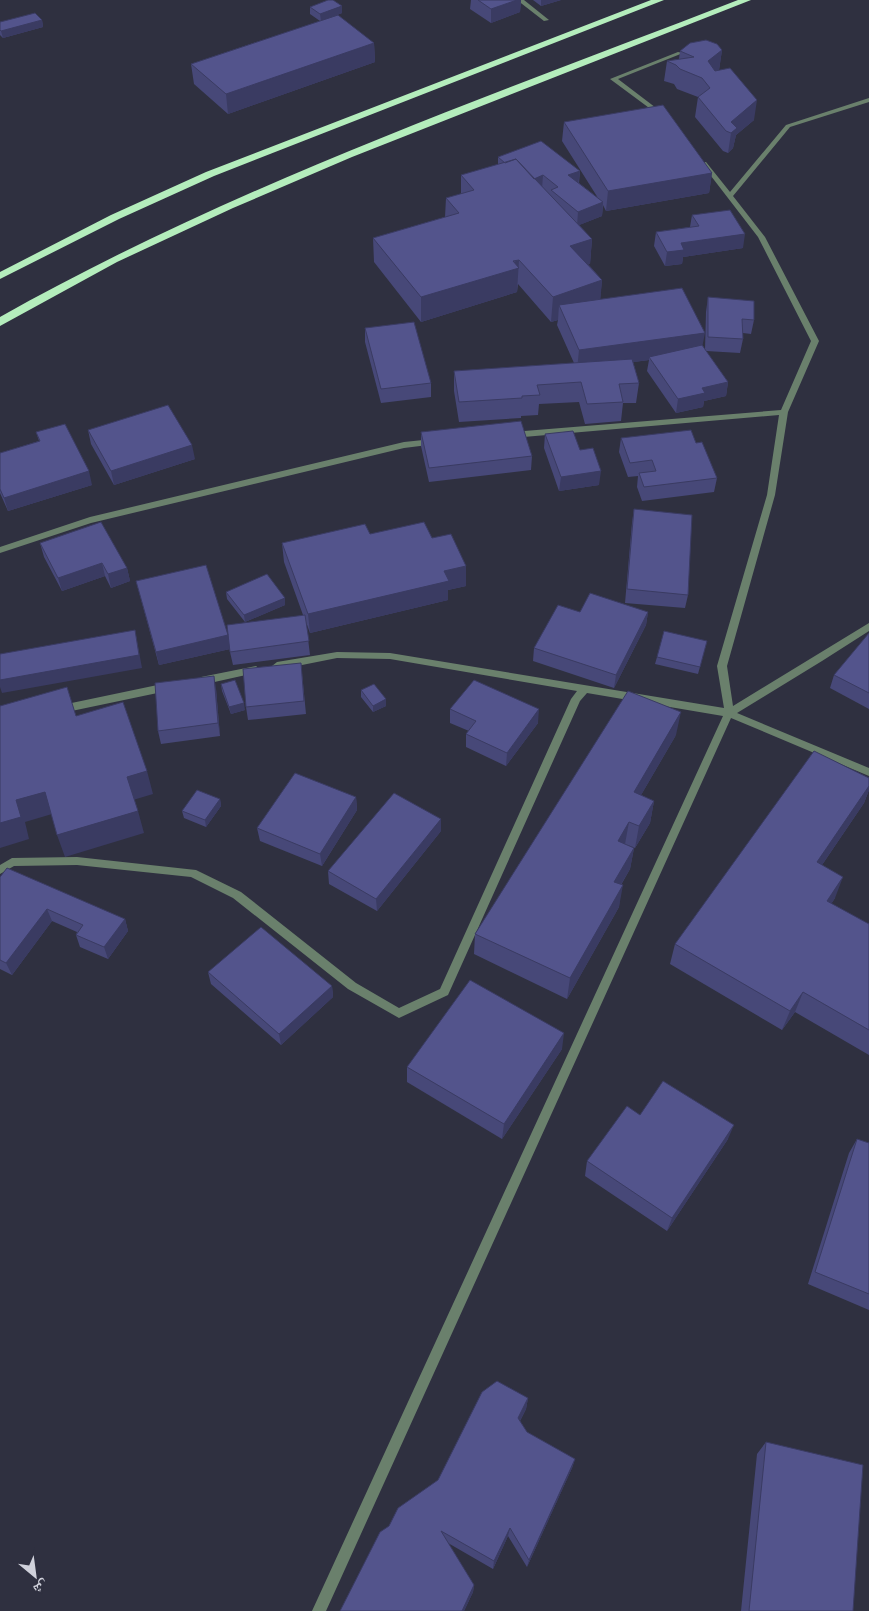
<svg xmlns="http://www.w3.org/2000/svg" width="869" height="1611" viewBox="0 0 869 1611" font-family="'IBM Plex Sans','Noto Naskh Arabic',sans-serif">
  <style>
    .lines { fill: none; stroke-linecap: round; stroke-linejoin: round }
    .minor { fill: #6a806c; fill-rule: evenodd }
    .motorway { fill: #b4edbc; fill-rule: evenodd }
    .wall { fill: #474878 }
    .shaded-wall { fill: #3a3b62 }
    .building { fill: #53548c; stroke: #3a3b62 }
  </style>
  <rect width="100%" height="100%" fill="#2f3040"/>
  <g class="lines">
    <path class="minor" d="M517 0H524L549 20 544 21Z
      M678 52 683 53 618 79 664 114V116H660L610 79Z
      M869 98V102L790 127 733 196 765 237 819 341 788 412 775 495 727 666 733 706 869 623V631L822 661 737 713 869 768V776L731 718 326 1611H312L723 716 587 693 580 701 448 995 399 1018 348 989 233 898 191 877 77 865 14 866 0 874V865L12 858 77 857 196 870 241 892 356 983 399 1008 440 989 571 699 577 691 390 659 337 658 277 670 272 666 277 662 337 652 390 653 724 708 717 666 767 495 779 415 512 438 508 435 512 432 781 410 811 341 758 237 701 163 706 162 730 192 786 125Z
      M433 439 437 442 436 444 404 448 91 523 0 553V547L90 517 404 442Z
      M256 666 261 670 259 672 201 685 196 681 201 677Z
      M167 683 172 687 167 691 62 713 57 709 62 705Z"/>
    <path class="motorway" d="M651 0H664L214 176 119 219 0 279V272L111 215 206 172Z
      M738 0H751L352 157 233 208 117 262 0 326V317C234 185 488 97 738 0Z"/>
  </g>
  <path class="wall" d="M471 0H521L520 12 491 23 470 9Z
    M533 0H561L541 6Z
    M310 7 342 13 325 20 374 43 375 62 228 114 194 84 191 64 320 21 310 14Z
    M42 20 43 27 3 38 0 35V22Z
    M722 50 719 70 754 120 736 135 733 148 728 153 723 151 695 117 698 97 677 89 674 84 664 81 667 61 679 59 680 51Z
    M564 122 712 173 709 193 606 211 603 205 602 216 579 225 592 239 590 264H588L602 280 600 299 703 346 705 350 706 312 708 297 754 320 751 334 743 333V339L740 353 706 351 728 382 726 396 704 401 703 407 676 413 647 371 649 360 633 362 639 383 636 403H623L621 421 585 424 579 402 539 404 538 415 521 416V418L459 422 454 391V371L574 363 557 325 558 320 551 322 518 284 517 292 421 322 374 262 373 238 445 217 446 198 461 194V175L498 165V157L580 171 579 183 598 198 562 141Z
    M692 215 743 248 683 257 682 264 665 266 654 246 656 232 690 227Z
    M365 328 431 383V397L381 403 365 342Z
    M88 430 195 459 114 485 91 444Z
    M36 432 92 485 8 511 0 493V453L39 441Z
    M421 432 532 456 531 470 429 482 421 446Z
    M545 434 580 450 599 485 559 491 544 448Z
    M621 438 696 443 717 478 714 492 642 501 637 487 638 476 628 477 619 452Z
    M634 509 688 595 685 608 625 603 632 523Z
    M370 534 432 538 466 566V586L448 590V600L310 633 306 622 310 655 233 665 230 652 303 615 284 562 282 543Z
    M40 543 127 568 130 581 111 588 105 576 62 591 44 557Z
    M136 581 228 635 230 649 159 665Z
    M226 592 285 605 245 622 227 599Z
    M580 612H648L646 625 614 688 533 661 534 648Z
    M869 633V709L830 688 834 675Z
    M707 641 698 674 655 664 657 657Z
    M301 663 306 714 248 720 246 707Z
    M221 684 245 710 231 714 222 691Z
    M216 689 220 736 161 744 158 731Z
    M361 690 386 706 373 712 361 697Z
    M450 709 538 723 506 766 466 747V734L469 731 450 723Z
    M676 735 641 795 654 801 650 823 635 848 628 845 634 848 630 869 621 885 619 907 567 999 474 954 475 934Z
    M869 778V790L864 803 822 865 835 898 831 904 869 924V1055L795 1012 782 1030 670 964 675 944Z
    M356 797 357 810 322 866 260 841 257 828Z
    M220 799 221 806 206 827 184 818 182 811Z
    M441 831 377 911 329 884 328 871Z
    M0 877 125 919 128 931 108 959 80 947 76 935 77 932 52 921 12 975 0 969Z
    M208 972 332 986 333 997 281 1045 211 984Z
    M562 1049 502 1139 407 1082V1067Z
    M640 1115 728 1139 667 1231 585 1176 587 1161Z
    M857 1139 869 1143V1310L808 1284 849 1153Z
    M528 1398 526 1409 520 1421 527 1432 575 1459 572 1468 527 1567 508 1536 493 1569 448 1543 474 1585 473 1592 464 1611H340L389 1526 438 1480Z
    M766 1442 853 1611H741L757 1454Z"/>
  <path class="shaded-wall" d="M517 0H521L520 12 491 23V9Z
    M541 0H561L541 6Z
    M342 6V13L321 21 320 14Z
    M42 20 43 27 3 38 1 31Z
    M374 43 375 62 228 114 226 94Z
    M722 50 719 70 705 81 708 61Z
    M757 100 754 120 736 135 733 148 728 153 731 133V122Z
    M580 171 578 185 568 175Z
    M712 173 709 193 606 211 608 191Z
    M543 175 542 189 528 181Z
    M603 202 602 216 577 226 578 212Z
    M745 234 743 248 683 257 682 264 665 266 667 252 681 243Z
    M592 239 590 264 568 270 570 246Z
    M519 260 517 292 421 322V297Z
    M602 280 600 305H559L558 320 551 322 553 297Z
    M705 333 701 353 649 357V360L577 370 579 350Z
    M728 382 726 396 704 401 703 407 676 413 678 399 702 388Z
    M192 445 195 459 114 485 111 471Z
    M89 471 92 485 8 511 4 498Z
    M601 471 599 485 559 491 561 477Z
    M102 563 105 576 62 591 58 578Z
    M466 566V586L448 590V600L310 633 308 614 444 571Z
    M127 568 130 581 111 588 108 574Z
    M285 598V605L245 622 244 615Z
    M648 612 646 625 614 688 616 675Z
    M135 630 142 668 2 693 0 687V680Z
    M228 635 230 649 159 665 156 652Z
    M214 676 216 689 220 736 218 723Z
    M386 699V706L373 712V706Z
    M244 703 245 710 231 714 229 707Z
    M539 709 538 723 506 766 507 753Z
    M681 712 676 735 630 814 634 792Z
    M147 771 153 794 133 800 127 777Z
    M869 786V790L864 803 809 884 817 862Z
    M45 792 52 814 25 822 29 839 0 848V823L16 800Z
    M356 797 357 810 322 866 320 854Z
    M220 799 221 806 206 827 205 820Z
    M654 801 650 823 635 848 639 826Z
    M138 811 144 833 65 857 57 835Z
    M441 819V831L377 911 376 899Z
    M629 822 625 844 618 841Z
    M634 848 630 869 610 903 614 882Z
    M843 877 835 898 819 923 827 901Z
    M623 885 619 907 567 999 570 978Z
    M47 909 52 921 12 975 6 963Z
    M125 919 128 931 108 959 104 947Z
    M332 986 333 997 281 1045 279 1034Z
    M803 992 795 1012 782 1030 790 1011Z
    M564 1033 562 1049 502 1139 504 1124Z
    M734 1125 728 1139 667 1231 672 1218Z
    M528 1398 526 1409 516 1429 518 1418Z
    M575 1459 572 1468 527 1567 529 1560Z
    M510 1528 508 1536 493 1569 494 1561Z
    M474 1585 473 1592 464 1611H462Z"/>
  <path class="building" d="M328 0H333L342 6 320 14 310 7Z
    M478 0H517L491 9Z
    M35 13 42 20 1 31 0 30V22Z
    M338 15 374 43 226 94 191 64Z
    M706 40 717 44 722 50 708 61 715 71 730 68 757 100 731 122 737 128 731 133 726 131 698 97 710 88 702 78 680 69 676 65 667 61 694 57 680 51 690 43Z
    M663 105 712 173 608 191 564 122Z
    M541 141 580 171 568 175 603 202 578 212 551 190 558 187 543 175 534 179 516 159 505 163 498 157Z
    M516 159 592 239 570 246 602 280 553 297 519 260 513 261 519 268 421 297 373 238 459 213 446 198 474 190 461 175Z
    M730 210 745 234 681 243 684 250 667 252 656 232 699 226 692 215Z
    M682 288 705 333 579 350 559 305Z
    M708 297 754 301V320L742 319 743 339 708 337Z
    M414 322 431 383 381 389 365 328Z
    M702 345 728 382 702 388 705 393 678 399 649 357Z
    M632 359 639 383 619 384 623 402 587 404 581 382 537 385 540 395 522 396V398L459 402 454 371Z
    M168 405 192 445 111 471 88 430Z
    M521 421 532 456 429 468 421 432Z
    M65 424 89 471 4 498 0 489V453L40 441 36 432Z
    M691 430 696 443 702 442 717 478 644 487 639 473 656 471 652 460 630 463 621 438Z
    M573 431 580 450 593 448 601 471 561 477 545 434Z
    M634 509 692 515 688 595 627 589Z
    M101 522 127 568 108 574 102 563 58 578 40 543Z
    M424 522 432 538 451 534 466 566 444 571 449 581 308 614 282 543 365 524 370 534Z
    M206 565 228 635 156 652 136 581Z
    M267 574 285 598 244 615 226 592Z
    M590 593 648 612 616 675 534 648 558 605 580 612Z
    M305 615 309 641 230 652 227 625Z
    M135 630 139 655 0 680V654Z
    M664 631 707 641 700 667 657 657Z
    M869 633V693L834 675Z
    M301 663 304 701 246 707 243 669Z
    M214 676 218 723 158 731 155 683Z
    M235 680 244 703 229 707 221 684Z
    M474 680 539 709 507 753 466 734 476 721 450 709Z
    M374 684 386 699 373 706 361 690Z
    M67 687 76 716 123 702 147 771 127 777 138 811 57 835 45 792 16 800 21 817 0 823V706Z
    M628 691 681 712 634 792 654 801 639 826 629 822 618 841 634 848 614 882 623 885 570 978 475 934Z
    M814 751 869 778V786L817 862 843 877 827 901 869 924V1030L803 992 790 1011 675 944Z
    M295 773 356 797 320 854 257 828Z
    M197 790 220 799 205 820 182 811Z
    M394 793 441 819 376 899 328 871Z
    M7 868 125 919 104 947 76 935 83 925 47 909 6 963 0 960V877Z
    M261 927 332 986 279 1034 208 972Z
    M470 980 564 1033 504 1124 407 1067Z
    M663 1081 734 1125 672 1218 587 1161 627 1106 640 1115Z
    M857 1139 869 1143V1294L815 1272Z
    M497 1381 528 1398 518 1418 527 1432 575 1459 529 1560 510 1528 494 1561 441 1531 474 1585 462 1611H340L380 1532 389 1526 398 1508 438 1480 482 1392Z
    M766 1442 863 1465 853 1611H749Z"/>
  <g transform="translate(35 1576) rotate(151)" stroke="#2f3040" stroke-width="4" paint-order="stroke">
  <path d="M0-4L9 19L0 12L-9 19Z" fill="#d0d1db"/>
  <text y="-8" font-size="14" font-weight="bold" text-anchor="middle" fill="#d0d1db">ش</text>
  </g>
</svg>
